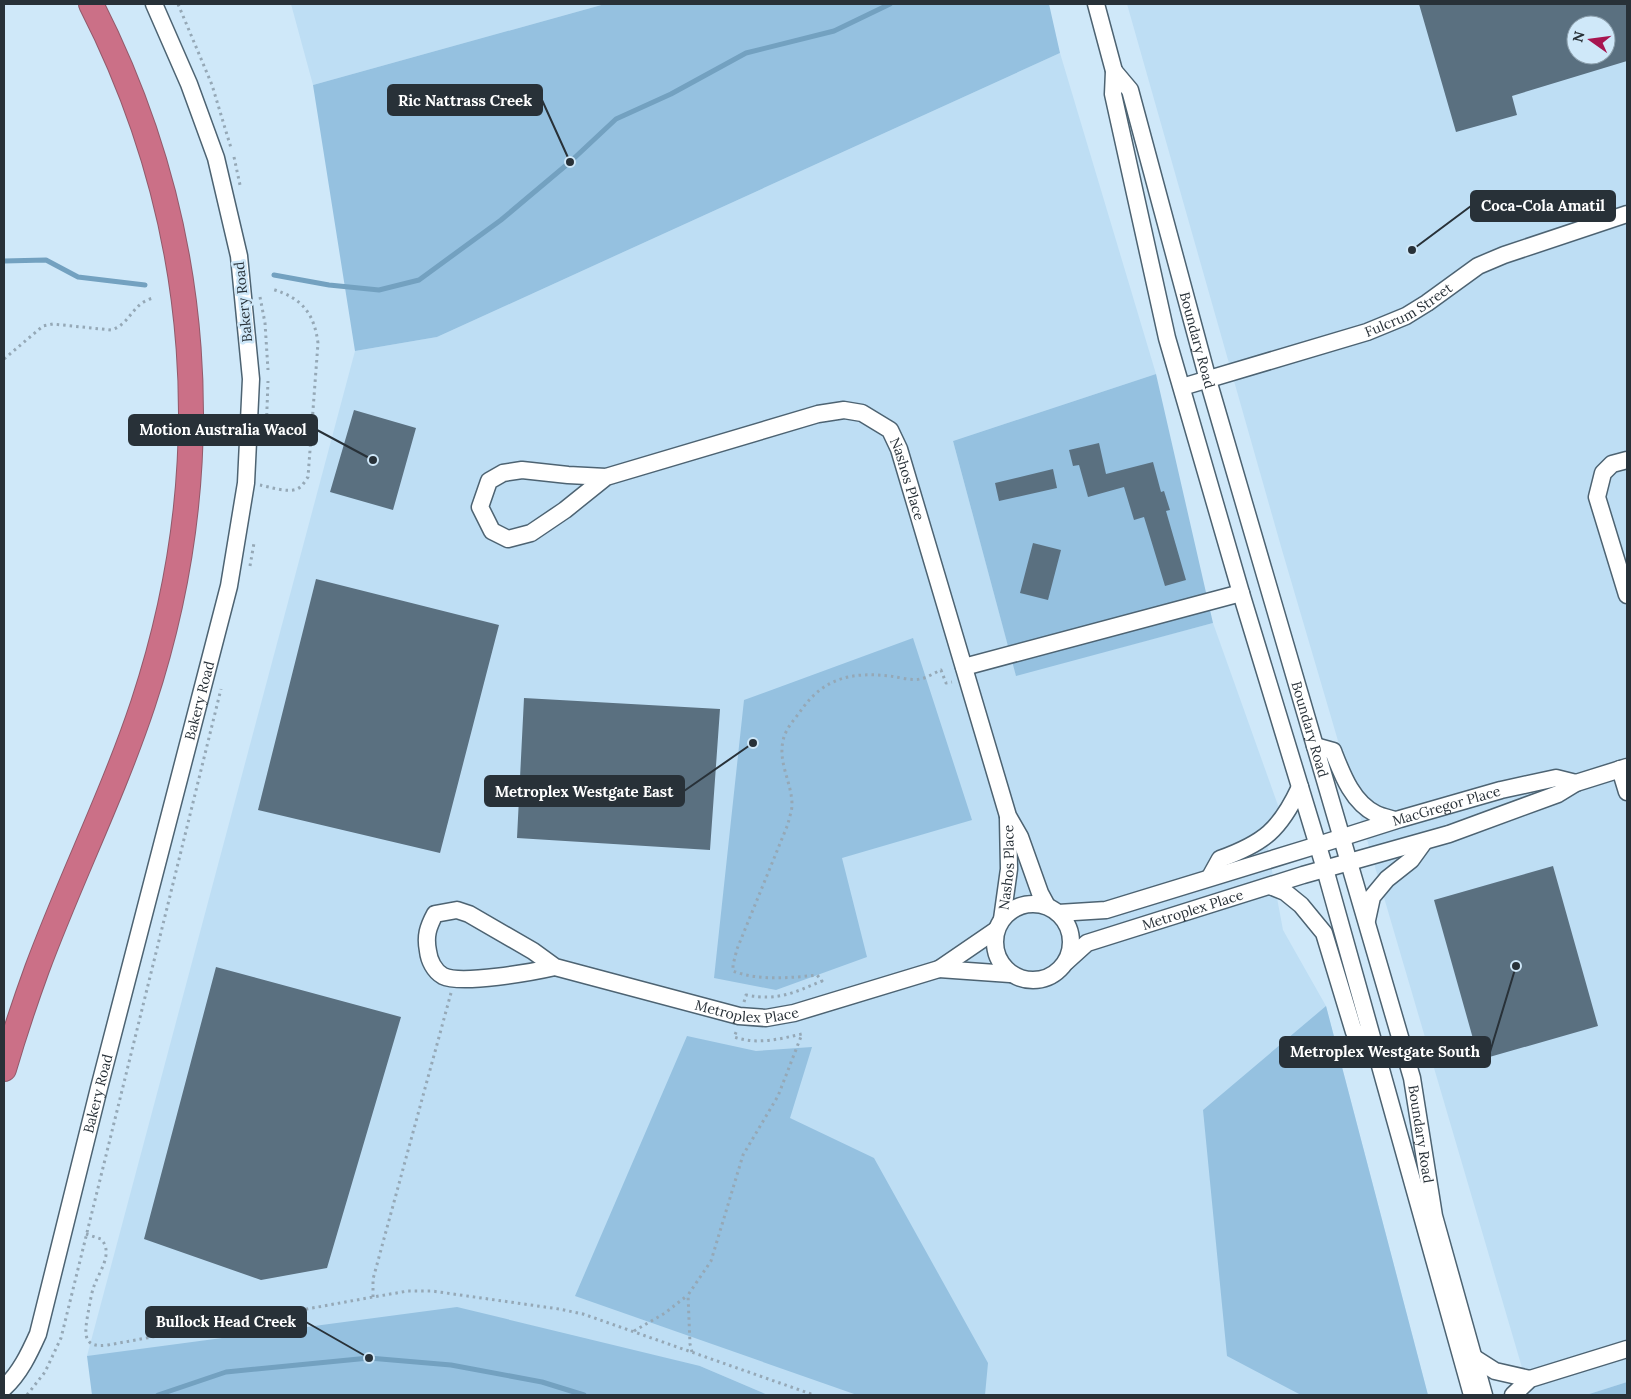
<svg xmlns="http://www.w3.org/2000/svg" width="1631" height="1399" viewBox="0 0 1631 1399" font-family="Lora,serif">
  <style>
    .built { fill: #bedef4; fill-rule: evenodd }
    .green { fill: #95c1e0 }
    .lines { fill: none; stroke-linecap: round; stroke-linejoin: round }
    .stream { stroke: #73a1c0; stroke-width: 5 }
    .building { fill: #5a7080; fill-rule: evenodd }
    .minor-casing { stroke: #4d6372; stroke-width: 19 }
    .highway-casing { stroke: #925a6b; stroke-width: 26 }
    .path { stroke: #95a8b6; stroke-width: 3; stroke-dasharray: 2.5 4; stroke-linecap: butt }
    .minor { stroke: #fff; stroke-width: 16 }
    .highway { stroke: #cb7087; stroke-width: 24 }
    .labels { text-anchor: middle; dominant-baseline: central; stroke-width: 5; stroke-linejoin: round; paint-order: stroke }
    .street-label { font-size: 14px; fill: #283138; stroke: #cfe8f9 }
    .leader { fill: none; stroke: #283138; stroke-width: 2 }
    .callout-dot { fill: #283138; stroke: #cfe8f9; stroke-width: 2 }
    .callout { fill: #283138; stroke: #283138; stroke-width: 2 }
    .callout-label { font-size: 15px; text-anchor: middle; font-weight: bold; fill: #fff }
  </style>
  <rect width="100%" height="100%" fill="#cfe8f9"/>
  <path class="built" d="M291 4H605L313 85Z
    M1127 4H1627V1382L1586 1395H1530L1282 550ZM1576 25H1606V55H1576Z
    M1060 53 1156 374 953 441 1016 675 1213 623 1280 811 1264 828 1283 930 1326 1006 1428 1395H768L700 1366 87 1356 355 351 437 337Z"/>
  <path class="green" d="M605 4H1049L1060 53 437 337 355 351 313 85Z
    M1156 374 1213 623 1016 676 953 441Z
    M913 638 972 820 842 858 867 957 776 990 714 978 744 700Z
    M1326 1006 1428 1395H1301L1227 1356 1203 1110Z
    M687 1036 756 1051 812 1047 790 1118 874 1158 988 1363 985 1395H857L575 1296Z
    M457 1307 700 1366 768 1395H92L87 1356Z
    M1627 1382V1395H1586Z"/>
  <g class="lines">
    <path class="stream" d="M4 261 46 260 78 277 145 285
      M274 275 329 285 379 290 419 280 501 220 570 162 616 119 671 94 746 53 834 31 890 4
      M158 1395 226 1372 369 1358 451 1365 542 1382 584 1395"/>
  </g>
  <path class="building" d="M1419 4H1627V61L1512 96 1517 115 1456 132ZM1576 25H1606V55H1576Z
    M354 410 416 428 393 510 330 492Z
    M1099 443 1106 474 1153 462 1161 492 1164 491 1170 510 1166 511 1186 580 1165 586 1144 517 1134 520 1124 487 1088 497 1079 465 1073 466 1069 450Z
    M1053 469 1057 488 999 501 995 483Z
    M1033 543 1061 550 1048 600 1020 593Z
    M316 579 499 625 440 853 258 810Z
    M524 698 720 709 710 850 517 838Z
    M1553 866 1598 1026 1479 1060 1434 900Z
    M216 967 401 1017 327 1268 261 1280 144 1239Z"/>
  <g class="lines">
    <g class="minor-casing">
      <g id="minor">
        <path d="M1096 4 1114 71 1113 94 1167 338 1241 593 1325 869 1472 1395"/>
        <path id="s1" d="M1114 71 1130 90 1208 380 1412 1078 1434 1216 1484 1395"/>
        <path id="s2" d="M1182 387 1367 332 1406 316 1427 303 1478 266 1504 255 1627 214"/>
        <path d="M1627 460 1612 464 1603 473 1597 497 1627 595"/>
        <path id="s3" d="M606 477 565 510 531 533 508 539 492 531 480 507 489 481 503 473 522 470 568 475 606 477 818 414 844 410 862 413 890 430 899 449 1008 816 1020 837 1040 893 1047 906"/>
        <path d="M964 667 1241 593"/>
        <path d="M1315 746 1333 751C1342 774 1352 802 1376 814 1382 817 1389 818 1395 820"/>
        <path d="M1620 769 1627 792"/>
        <path d="M1210 877 1220 859C1264 843 1280 830 1300 787"/>
        <path d="M1270 886 1285 892 1301 905 1324 933 1354 1032 1371 1036"/>
        <circle cx="1033" cy="942" r="38"/>
        <path id="s4" d="M1058 913 1106 910 1318 845 1400 819 1501 790 1556 778 1576 783"/>
        <path id="s5" d="M1002 919 1009 869 1008 818"/>
        <path d="M1367 920 1372 897 1387 879 1411 860 1424 842"/>
        <path id="s6" d="M1066 962 1087 943 1303 875 1449 834 1558 794 1576 783 1627 767"/>
        <path id="s7" d="M555 967C533 972 461 985 443 976 434 971 429 960 428 951 425 936 428 927 435 914L457 910 469 914 533 951 555 967 739 1016 766 1018 794 1013 939 969 996 930"/>
        <path d="M939 969 1010 974"/>
        <path d="M1473 1357 1495 1371 1530 1379"/>
        <path id="s8" d="M4 1388C20 1373 29 1354 38 1334L99 1088 229 586 246 483 251 379 239 256 216 158 189 84 154 4"/>
        <path d="M1513 1395 1530 1379 1627 1349"/>
      </g>
    </g>
    <g class="highway-casing">
      <path id="highway" d="M4 1069C14 1035 25 1002 37 969 70 880 113 794 143 704 221 468 204 225 91 4"/>
    </g>
    <path class="path" d="M178 4 212 85 231 148
      M234 157 240 185
      M260 297 265 323 268 370
      M4 359 43 326 53 324 111 330C126 326 130 312 142 303 145 301 149 299 153 298
      M266 435 268 381
      M260 485C270 487 287 493 297 489 302 487 305 481 308 477L318 343C314 313 302 298 272 289
      M250 566 254 543
      M744 1002 746 995C778 1001 793 993 822 981L817 975C790 978 759 981 733 971V965L737 949 788 824C789 818 792 811 792 805 792 783 778 763 783 741 785 729 795 719 802 709 825 677 853 672 890 676 899 677 911 681 920 679 927 678 934 673 941 670L946 683 952 682
      M86 1234 101 1239C114 1253 99 1272 94 1286 91 1294 90 1304 88 1313 85 1332 81 1349 108 1345L373 1297 408 1291H432L559 1309 583 1314 814 1395
      M373 1297V1279L451 993
      M634 1331 665 1313 688 1295
      M692 1352 690 1344 688 1295 711 1261 743 1155 778 1096 802 1034C779 1039 758 1045 734 1037L737 1030
      M27 1395 45 1372 61 1338 221 689"/>
    <use href="#minor" class="minor"/>
    <use href="#highway" class="highway"/>
  </g>
  <g class="labels">
    <g class="street-label">
      <text transform="translate(243 302) rotate(-96)">Bakery Road</text>
      <text stroke="none"><textPath href="#s2" startOffset="240">Fulcrum Street</textPath></text>
      <text stroke="none"><textPath href="#s1" startOffset="284">Boundary Road</textPath></text>
      <text stroke="none"><textPath href="#s3" startOffset="660">Nashos Place</textPath></text>
      <text stroke="none"><textPath href="#s8" startOffset="718">Bakery Road</textPath></text>
      <text stroke="none"><textPath href="#s1" startOffset="689">Boundary Road</textPath></text>
      <text stroke="none"><textPath href="#s4" startOffset="404">MacGregor Place</textPath></text>
      <text stroke="none"><textPath href="#s5" startOffset="52">Nashos Place</textPath></text>
      <text stroke="none"><textPath href="#s6" startOffset="139">Metroplex Place</textPath></text>
      <text stroke="none"><textPath href="#s7" startOffset="516">Metroplex Place</textPath></text>
      <text stroke="none"><textPath href="#s8" startOffset="312">Bakery Road</textPath></text>
      <text stroke="none"><textPath href="#s1" startOffset="1109">Boundary Road</textPath></text>
    </g>
  </g>
  <path class="leader" d="M570 162L542 100M1412 250L1471 206M373 460L317 430M753 743L684 791M1516 966L1490 1052M369 1358L306 1322"/>
  <g class="callout-dot">
    <circle cx="570" cy="162" r="5"/>
    <circle cx="1412" cy="250" r="5"/>
    <circle cx="373" cy="460" r="5"/>
    <circle cx="753" cy="743" r="5"/>
    <circle cx="1516" cy="966" r="5"/>
    <circle cx="369" cy="1358" r="5"/>
  </g>
  <g class="callout">
    <rect x="388" y="85" width="154" height="30" rx="5"/>
    <rect x="1471" y="191" width="144" height="30" rx="5"/>
    <rect x="129" y="415" width="188" height="30" rx="5"/>
    <rect x="485" y="776" width="199" height="30" rx="5"/>
    <rect x="1280" y="1037" width="210" height="30" rx="5"/>
    <rect x="146" y="1307" width="160" height="30" rx="5"/>
  </g>
  <g class="callout-label">
    <text x="465" y="106">Ric Nattrass Creek</text>
    <text x="1543" y="211">Coca-Cola Amatil</text>
    <text x="223" y="435">Motion Australia Wacol</text>
    <text x="584" y="797">Metroplex Westgate East</text>
    <text x="1385" y="1057">Metroplex Westgate South</text>
    <text x="226" y="1327">Bullock Head Creek</text>
  </g>
  <rect width="1631" height="1399" fill="none" stroke="#283138" stroke-width="10"/>
  <g transform="translate(1591 40) rotate(284)"><circle r="24" fill="#cfe8f9" stroke="#8c9fac"/>
  <path d="M0-4L9 19L0 12L-9 19Z" fill="#a71550"/>
  <text y="-8" font-size="14" font-weight="bold" text-anchor="middle" fill="#283138">N</text>
  </g>
</svg>
